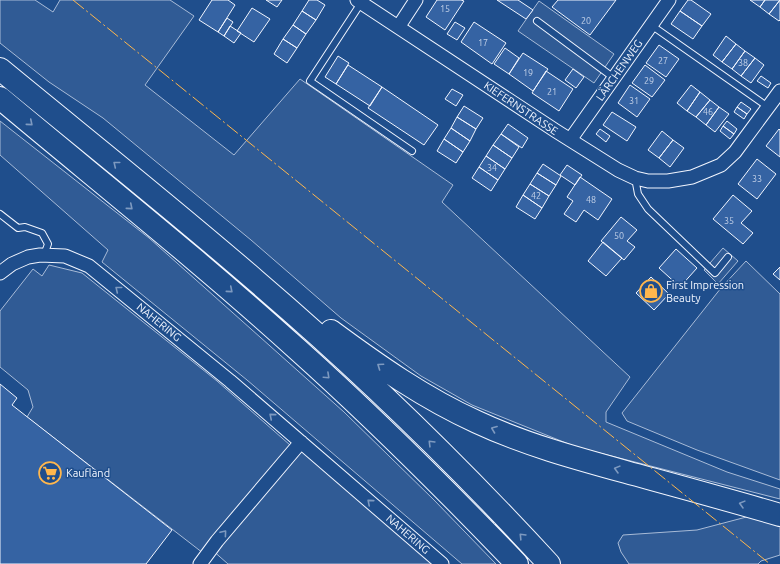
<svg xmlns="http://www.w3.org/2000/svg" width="780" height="564" viewBox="0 0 780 564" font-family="Ubuntu,sans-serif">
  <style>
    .built { fill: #305b95; stroke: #a8bbd7 }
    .building { fill: #3563a3; stroke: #f2f6ff }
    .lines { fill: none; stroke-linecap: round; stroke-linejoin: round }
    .lane-casing { stroke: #f2f6ff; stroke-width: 8 }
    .street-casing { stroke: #f2f6ff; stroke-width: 15 }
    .highway-casing { stroke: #f2f6ff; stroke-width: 24 }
    .lane { stroke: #1f4e8c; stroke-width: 6 }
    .street { stroke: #1f4e8c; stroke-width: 13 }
    .highway { stroke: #1f4e8c; stroke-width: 22 }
    .power { stroke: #ffb74d; stroke-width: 1; stroke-dasharray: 14 3 2 3; stroke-linecap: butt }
    .oneway { stroke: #7e9ac0 }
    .labels { text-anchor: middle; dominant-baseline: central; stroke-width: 3; stroke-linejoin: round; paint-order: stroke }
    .number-label { font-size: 9px; fill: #c3d1e8 }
    .street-label { font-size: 11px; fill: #f2f6ff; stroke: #1f4e8c }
    .poi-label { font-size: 11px; fill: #f2f6ff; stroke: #1f4e8c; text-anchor: start }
  </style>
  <rect width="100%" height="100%" fill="#1f4e8c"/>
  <path class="built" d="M0 0H35L53 12 60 0H170L194 16 145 85 234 155 300 79 453 185 442 202 630 377 606 412V422L727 472 780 489V499L576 447 472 405 421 376 341 318 251 240 103 118 49 82 0 43Z
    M539 1 614 54 594 83 518 31Z
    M0 121 149 238 344 412 434 500 496 564H462L247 380 102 262 108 250 0 155Z
    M723 248 738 261 718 284 704 270Z
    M746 261 780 294V480L697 450 627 421 622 413 721 288Z
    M49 265 82 273 217 381 290 445 203 553 27 417 33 407 28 390 0 367V311L33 269 42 276Z
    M301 442 442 564H228L211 549Z
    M754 515 780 524V555L761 561 758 564H629L621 552 618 543 623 535 697 530Z"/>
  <path class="building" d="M212 0H228L235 5 218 32 199 20Z
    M266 0H282L277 7Z
    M309 0H317L325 5 316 20 302 11Z
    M437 0H461L464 1 445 30 426 17Z
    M497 0H518L533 10 526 19Z
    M558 0H616L590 35 552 7Z
    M688 0H691L711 14 702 26 680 11Z
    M750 0H765L760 7Z
    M765 0H780L769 14 760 7Z
    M780 0V20L779 21 769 14Z
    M252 8 270 19 254 42 237 31Z
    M302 11 316 20 306 34 293 25Z
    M680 11 702 26 693 39 671 24Z
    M227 18 233 22 224 36 218 32Z
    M455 22 465 28 457 40 447 34Z
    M474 22 506 43 492 64 461 42Z
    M293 25 306 34 297 48 283 39Z
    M230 26 241 33 234 43 224 36Z
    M726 36 736 44 722 62 713 55Z
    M283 39 297 48 287 63 274 54Z
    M736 44 745 51 732 69 722 62Z
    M659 45 679 59 666 77 646 63Z
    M505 48 519 58 509 74 494 64Z
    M745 51 755 58 741 76 732 69Z
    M523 53 548 69 533 91 509 74Z
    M338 56 349 63 336 84 325 77Z
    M755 58 764 65 751 83 741 76Z
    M348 65 382 87 370 106 336 84Z
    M645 65 665 80 652 97 632 83Z
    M573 69 584 77 576 88 565 80Z
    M546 71 573 89 559 111 532 93Z
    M761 76 771 83 768 88 757 81Z
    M630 85 650 99 637 117 618 103Z
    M691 85 700 92 687 111 677 103Z
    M382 87 438 125 424 145 368 108Z
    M452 89 463 95 456 106 445 99Z
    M700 92 710 100 696 117 687 111Z
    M710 100 719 107 706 125 696 117Z
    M741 102 751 109 747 114 737 107Z
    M464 106 483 118 476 129 457 117Z
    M719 107 729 114 715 132 706 125Z
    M737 107 747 114 744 119 734 112Z
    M612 112 636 127 627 141 603 125Z
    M457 117 476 129 470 141 451 128Z
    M727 121 737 129 734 134 723 126Z
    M508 124 528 138 522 148 501 134Z
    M723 126 734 134 730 139 720 131Z
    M451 128 470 141 463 152 444 139Z
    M600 129 610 136 606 142 596 134Z
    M779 129 780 130V157L766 146Z
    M662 131 673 140 659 158 648 150Z
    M501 134 519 147 512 158 493 145Z
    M444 139 463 152 456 163 437 151Z
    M673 140 684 148 670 167 659 158Z
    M493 145 512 158 505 169 486 156Z
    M486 156 505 169 498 180 479 167Z
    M757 159 776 174 757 199 738 184Z
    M543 164 561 176 556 185 537 173Z
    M567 165 582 175 575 185 560 175Z
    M479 167 498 180 491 191 472 178Z
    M537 173 556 185 549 196 530 184Z
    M580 177 612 199 598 220 584 210 576 222 564 214 573 201 567 197Z
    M530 184 549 196 542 208 523 195Z
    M523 195 542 208 535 219 516 207Z
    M733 195 752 211 741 223 753 233 743 244 713 219Z
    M621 217 637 230 627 241 635 247 624 260 601 241Z
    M603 242 622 258 606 276 588 261Z
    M676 249 697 268 680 287 659 268Z
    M780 267V280L773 274Z
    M651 277 669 294 654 310 636 293Z
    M0 384 17 398 12 405 172 530 146 564H0Z"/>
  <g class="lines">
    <g class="lane-casing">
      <path id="lane" d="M361 3 310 81 412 151
        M537 21 614 78
        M651 25 768 107
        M635 178 638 194 648 209 715 273 728 257
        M0 214 18 228 25 227 42 233 48 244 44 255"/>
    </g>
    <g class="street-casing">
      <path id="street" d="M357 0 556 131 618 170 635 178 648 181H668L692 177 721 165 735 152 780 91
        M399 26 416 0
        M570 140 669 0
        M0 273 12 264 28 257 40 255 65 256 89 266 230 381 442 564
        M200 564 217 541 301 442"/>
    </g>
    <g class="highway-casing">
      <path id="highway" d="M0 69C85 139 172 208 255 280 358 368 457 464 549 564
        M0 98C99 181 201 262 297 349 373 417 446 490 517 564
        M331 331C377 365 424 398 477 422 524 444 575 458 626 472 677 486 729 500 780 515"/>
    </g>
    <use href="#lane" class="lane"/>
    <use href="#street" class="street"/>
    <use href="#highway" class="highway"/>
    <path class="power" d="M73 0 770 564"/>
  </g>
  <defs><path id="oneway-chevron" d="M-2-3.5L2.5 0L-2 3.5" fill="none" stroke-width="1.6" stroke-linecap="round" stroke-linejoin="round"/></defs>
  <g class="oneway">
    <use href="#oneway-chevron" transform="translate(30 123) rotate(40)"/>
    <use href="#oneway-chevron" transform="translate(116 164) rotate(-141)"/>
    <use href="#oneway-chevron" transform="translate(130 207) rotate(40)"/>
    <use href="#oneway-chevron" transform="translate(118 289) rotate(-141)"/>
    <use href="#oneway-chevron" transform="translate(230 290) rotate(40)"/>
    <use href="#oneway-chevron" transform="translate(380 366) rotate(-145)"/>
    <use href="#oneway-chevron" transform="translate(327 376) rotate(43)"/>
    <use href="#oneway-chevron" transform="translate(272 416) rotate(-140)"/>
    <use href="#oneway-chevron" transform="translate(494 429) rotate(-159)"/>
    <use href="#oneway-chevron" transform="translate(431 443) rotate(-135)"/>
    <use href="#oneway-chevron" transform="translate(617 469) rotate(-165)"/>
    <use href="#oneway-chevron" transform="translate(370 502) rotate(-139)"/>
    <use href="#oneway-chevron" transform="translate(742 504) rotate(-165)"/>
    <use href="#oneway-chevron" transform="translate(224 533) rotate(-50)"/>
    <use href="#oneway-chevron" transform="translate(522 536) rotate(-134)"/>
  </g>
  <defs>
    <g id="shop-ring" transform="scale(1.15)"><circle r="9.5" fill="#1f4e8c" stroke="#ffb74d" stroke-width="1.5"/><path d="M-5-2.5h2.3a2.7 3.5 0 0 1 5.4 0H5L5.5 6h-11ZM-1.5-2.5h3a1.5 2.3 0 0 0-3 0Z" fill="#ffb74d"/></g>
    <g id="supermarket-ring" transform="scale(1.15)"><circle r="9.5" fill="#1f4e8c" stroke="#ffb74d" stroke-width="1.5"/><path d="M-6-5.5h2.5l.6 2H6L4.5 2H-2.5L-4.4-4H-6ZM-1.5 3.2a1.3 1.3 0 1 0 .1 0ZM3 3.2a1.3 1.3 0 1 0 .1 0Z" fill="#ffb74d"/></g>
  </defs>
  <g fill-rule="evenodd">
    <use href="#shop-ring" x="651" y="291"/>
    <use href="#supermarket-ring" x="50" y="473"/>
  </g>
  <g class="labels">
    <g class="number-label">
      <text x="445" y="9">15</text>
      <text x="586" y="21">20</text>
      <text x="483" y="43">17</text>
      <text x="663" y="61">27</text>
      <text x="743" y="63">38</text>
      <text x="528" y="73">19</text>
      <text x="649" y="81">29</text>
      <text x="552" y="92">21</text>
      <text x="634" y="101">31</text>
      <text x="708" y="112">46</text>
      <text x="492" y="168">34</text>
      <text x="757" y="179">33</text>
      <text x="536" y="196">42</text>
      <text x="591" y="200">48</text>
      <text x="729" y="221">35</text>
      <text x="619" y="236">50</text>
    </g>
    <g class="street-label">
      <text transform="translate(619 70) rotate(-55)">LÄRCHENWEG</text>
      <text transform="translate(521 108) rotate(34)">KIEFERNSTRASSE</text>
      <text transform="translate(159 322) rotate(39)">NAHERING</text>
      <text transform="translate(408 534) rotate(41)">NAHERING</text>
    </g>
    <g class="poi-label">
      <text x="666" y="285">First Impression<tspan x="666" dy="13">Beauty</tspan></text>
      <text x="66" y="473">Kaufland</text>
    </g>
  </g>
</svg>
